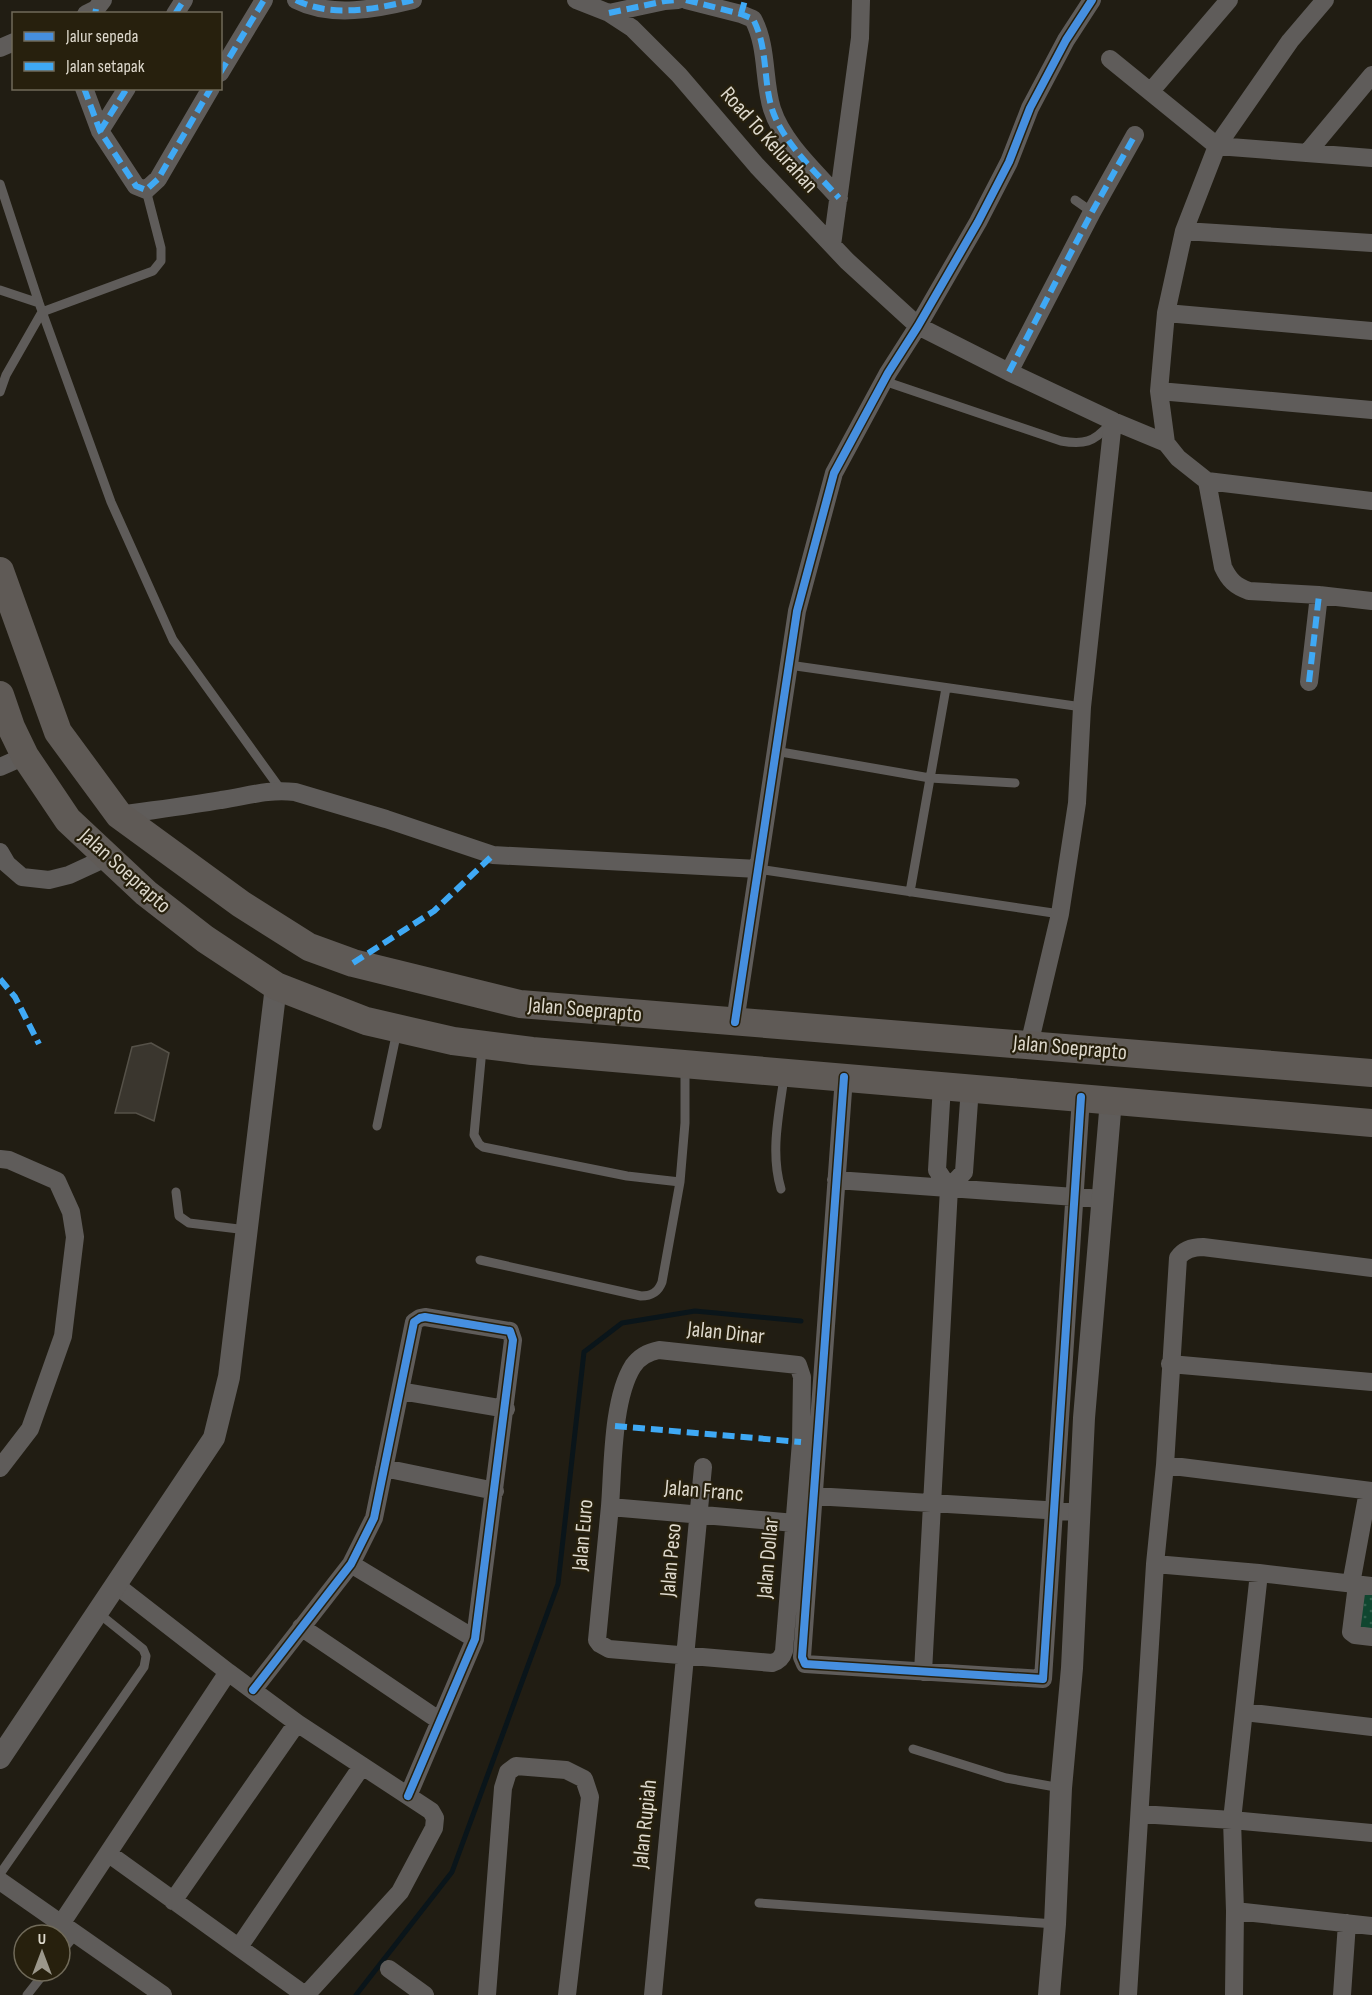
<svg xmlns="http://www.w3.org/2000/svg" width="1372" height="1995" viewBox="0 0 1372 1995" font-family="'Sofia Sans Condensed',sans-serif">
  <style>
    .grass { fill: url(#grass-dots) }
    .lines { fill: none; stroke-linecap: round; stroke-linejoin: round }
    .stream { stroke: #0a151a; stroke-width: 5 }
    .building { fill: #3a362e; stroke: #555148; stroke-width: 1.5 }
    .service { stroke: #5f5c5a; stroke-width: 9 }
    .minor { stroke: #5f5c5a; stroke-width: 18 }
    .tertiary { stroke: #5f5c5a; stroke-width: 22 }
    .trunk { stroke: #5f5a56; stroke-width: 28 }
    .quiet { stroke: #3fa9f5; stroke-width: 6; stroke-dasharray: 12 6; stroke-linecap: butt }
    .cycleway-casing { stroke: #27200d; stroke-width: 11 }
    .cycleway { stroke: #468fdf; stroke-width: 8 }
    .labels { text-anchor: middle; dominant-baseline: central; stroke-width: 4.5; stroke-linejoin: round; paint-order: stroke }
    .street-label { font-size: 22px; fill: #ddd8cc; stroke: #27200d }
  </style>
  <defs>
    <pattern id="grass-dots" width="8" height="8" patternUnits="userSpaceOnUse" patternTransform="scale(1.5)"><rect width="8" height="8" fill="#104630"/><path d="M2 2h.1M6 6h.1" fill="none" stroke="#32604d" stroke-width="1.8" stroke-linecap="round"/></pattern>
  </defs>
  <rect width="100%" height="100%" fill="#211d13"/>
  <path class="grass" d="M1357 1586 1372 1587V1635L1352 1633Z"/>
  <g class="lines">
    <path class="stream" d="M356 1995 452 1872 558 1584 584 1352 622 1323 695 1311 801 1321"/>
  </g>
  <path class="building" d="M151 1043 169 1053 154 1121 136 1113H115L132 1047Z"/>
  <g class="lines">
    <path class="service" d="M0 184 39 303 111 502 173 640 281 790
      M1075 200 1092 212
      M0 290 39 303
      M884 381 1061 441C1084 445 1094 442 1109 425
      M0 392 6 375 42 312 153 271 161 261V248L146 190
      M789 665 1082 707
      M775 751 930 778 1015 783
      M758 869 1060 914
      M910 892 946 688
      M482 1049 474 1135 479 1144 483 1147 627 1176 680 1182 685 1123V1069
      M377 1126 397 1031
      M781 1189C770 1153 779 1114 784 1077
      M176 1192 179 1216 189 1223 247 1230
      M480 1260 641 1296C651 1296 658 1293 662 1282L680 1182
      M913 1749 1006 1778 1061 1788
      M0 1874 144 1667 146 1656 143 1649 97 1612
      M759 1903 1055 1924
      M60 1953 76 1934
      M27 1995 46 1971"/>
    <path class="minor" d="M296 0C331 18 377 9 413 0
      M576 0 609 13 632 28 679 75 757 166 847 261 918 326 1009 372 1113 421 1166 443 1178 458 1207 481 1372 501
      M686 0 741 14 753 19C768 47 763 80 772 109 783 143 816 172 839 198
      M609 13 665 1 678 0
      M86 14 96 9 103 0
      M175 14 184 0
      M0 48 14 42
      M1110 59 1217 146 1290 41 1325 0
      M220 73 264 0
      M84 88 100 131 136 186 146 190 158 179 211 88
      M1151 91 1229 0
      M100 131 127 88
      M1307 153 1372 75
      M1184 231 1372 243
      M832 245 860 38 861 0
      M1166 313 1372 331
      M1009 372 1092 212 1135 135
      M1159 391 1372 410
      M1166 443 1159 391 1166 313 1184 231 1217 146 1372 158
      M1207 481 1223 567C1229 580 1235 586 1249 591L1319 595 1372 601
      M1309 682 1319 595
      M0 767 25 756
      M119 815C153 810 187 806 221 800 248 796 267 789 295 792L386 819 493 855 758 869
      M0 852 7 864 22 877 49 880 69 875 108 857
      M735 1022 797 611 834 473 888 373 918 326 978 222 1009 162 1030 108 1066 40 1092 0
      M1029 1045 1060 914 1077 803 1082 707 1113 421
      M844 1077 802 1657 805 1664 1043 1679 1081 1097
      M0 1159 9 1160 57 1181 71 1212 75 1237 63 1336 30 1429 0 1468
      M836 1180 1103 1199
      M949 1188 964 1172 970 1087
      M659 1350 798 1365 802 1377 801 1442 784 1651C782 1658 779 1661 772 1663L609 1649 600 1644 597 1640C601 1595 606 1551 610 1506 613 1468 612 1399 633 1366 640 1356 648 1352 659 1350Z
      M1170 1364 1372 1382
      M400 1391 506 1409
      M1165 1465 1372 1491
      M384 1468 495 1491
      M814 1496 1079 1512
      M610 1507 795 1523
      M351 1564 475 1639
      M1155 1564 1259 1573 1372 1586
      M1351 1584 1368 1491
      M116 1585 228 1672
      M1357 1585 1351 1632 1355 1635 1372 1637
      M301 1627 440 1721
      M923 1672 949 1188 937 1170 942 1085
      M253 1690 351 1564 374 1518 414 1322 420 1318 425 1317 510 1331 513 1340 475 1639 408 1796
      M1244 1712 1372 1727
      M1140 1814 1232 1820 1372 1833
      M109 1854 305 1995
      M0 1881 163 1995
      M173 1901 297 1723
      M1235 1911 1372 1926
      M61 1924 228 1672 297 1723 431 1811 435 1818 434 1828 400 1892 306 1995
      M239 1947 362 1766
      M389 1969 425 1995
      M487 1995 503 1788 508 1772 516 1766 566 1770 584 1779 590 1797 567 1995
      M653 1995 703 1467
      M1128 1995 1155 1564 1165 1465 1178 1258C1184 1249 1193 1247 1203 1247L1372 1268
      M1234 1995 1235 1911 1232 1820 1259 1573
      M1342 1995 1347 1923"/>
    <path class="tertiary" d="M0 1758 214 1438 229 1377 276 986
      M1049 1995 1055 1924 1061 1788 1072 1668 1084 1418 1111 1100"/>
    <path class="trunk" d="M0 571 58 732 119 815 241 904 309 947 353 963 520 1004 1372 1073
      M0 695 11 727 25 756 68 820 146 893 205 939 276 986 366 1021 453 1041 532 1051 1372 1123"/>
    <path class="quiet" d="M296 0C331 18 377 9 413 0
      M686 0 741 14 753 19C768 47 763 80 772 109 783 143 816 172 839 198
      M609 13 665 1 678 0
      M95 14 96 9
      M175 14 184 0
      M741 14 745 0
      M220 73 264 0
      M84 88 100 131 136 186 146 190 158 179 211 88
      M100 131 127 88
      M1009 372 1092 212 1135 135
      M1309 682 1319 595
      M353 963 434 911 493 855
      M0 979 15 997 39 1044
      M615 1426 801 1442"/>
    <g class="cycleway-casing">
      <path id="cycleway" d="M735 1022 797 611 834 473 888 373 918 326 978 222 1009 162 1030 108 1066 40 1092 0
        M844 1077 802 1657 805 1664 1043 1679 1081 1097
        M253 1690 351 1564 374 1518 414 1322 420 1318 425 1317 510 1331 513 1340 475 1639 408 1796"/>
    </g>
    <use href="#cycleway" class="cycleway"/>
  </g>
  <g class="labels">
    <g class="street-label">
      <text transform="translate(769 140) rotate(48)">Road To Kelurahan</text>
      <text transform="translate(125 871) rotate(42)">Jalan Soeprapto</text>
      <text transform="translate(585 1010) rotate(5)">Jalan Soeprapto</text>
      <text transform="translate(1070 1048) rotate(5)">Jalan Soeprapto</text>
      <text transform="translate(726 1333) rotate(6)">Jalan Dinar</text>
      <text transform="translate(704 1491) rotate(5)">Jalan Franc</text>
      <text transform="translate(583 1535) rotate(-85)">Jalan Euro</text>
      <text transform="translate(768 1558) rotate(-85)">Jalan Dollar</text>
      <text transform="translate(671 1560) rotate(-85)">Jalan Peso</text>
      <text transform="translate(645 1824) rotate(-84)">Jalan Rupiah</text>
    </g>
  </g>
  <rect x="12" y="12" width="210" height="78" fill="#27200d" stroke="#706a59" stroke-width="1.5"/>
  <rect x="24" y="32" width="30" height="9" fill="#468fdf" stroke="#706a59" stroke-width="1.5"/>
  <text x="66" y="42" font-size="18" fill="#ddd8cc">Jalur sepeda</text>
  <rect x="24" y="62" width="30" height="9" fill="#3fa9f5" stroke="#706a59" stroke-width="1.5"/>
  <text x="66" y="72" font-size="18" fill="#ddd8cc">Jalan setapak</text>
  <g transform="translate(42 1953)"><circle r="28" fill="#27200d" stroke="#706a59" stroke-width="1.5"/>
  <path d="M0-4.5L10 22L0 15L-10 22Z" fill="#9b978b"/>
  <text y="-9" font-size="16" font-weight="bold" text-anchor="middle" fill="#ddd8cc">U</text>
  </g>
</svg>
